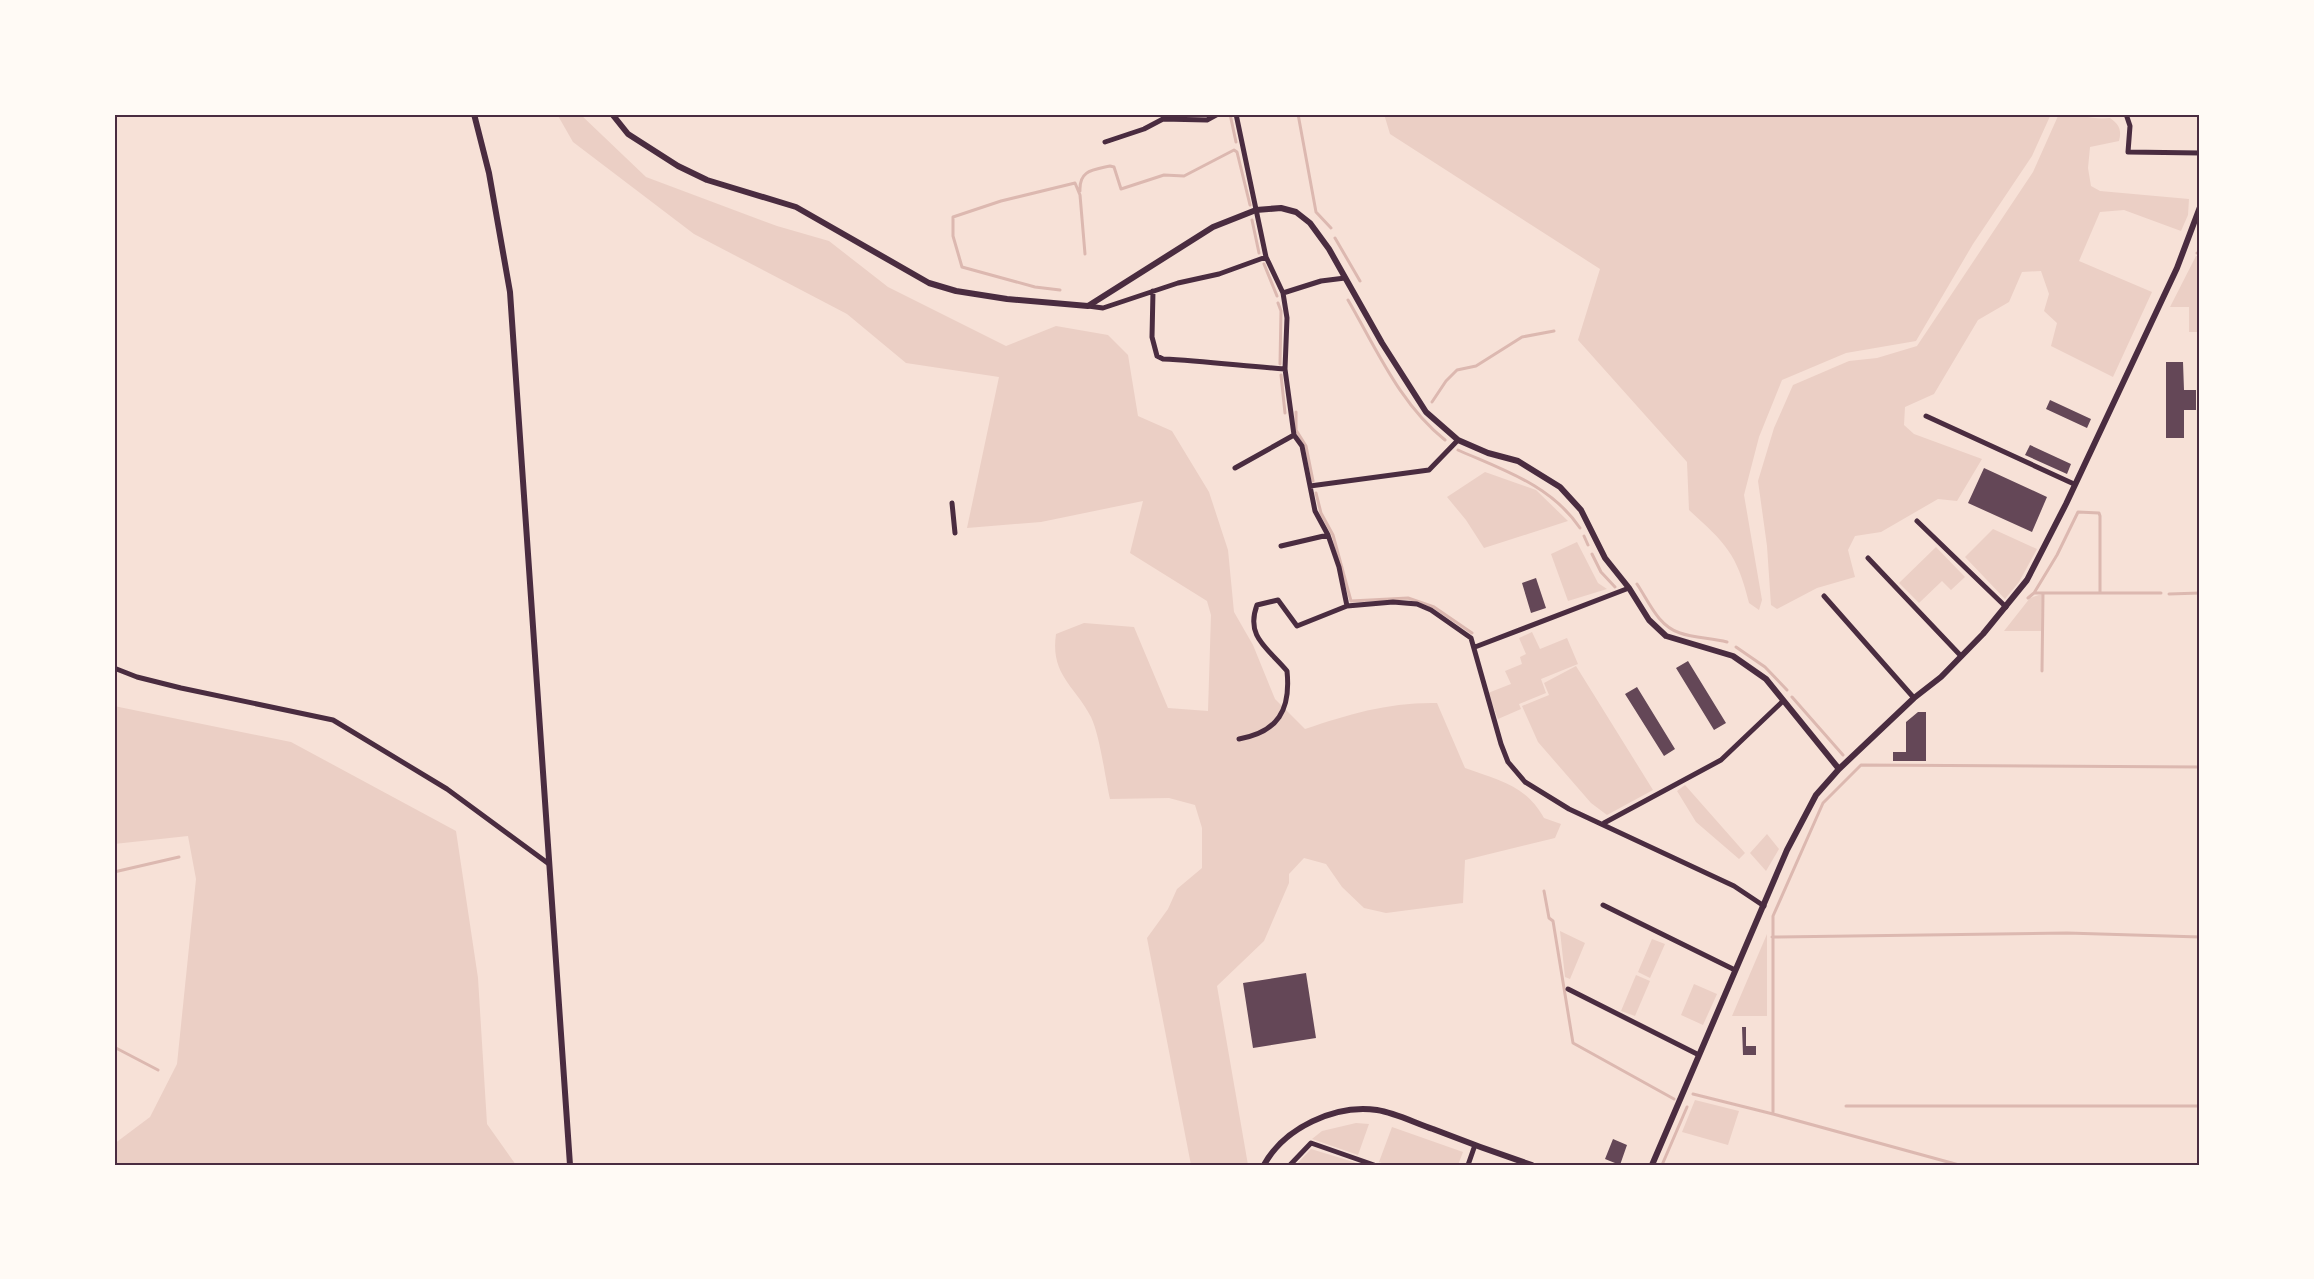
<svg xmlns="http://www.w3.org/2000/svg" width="2314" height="1279" viewBox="0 0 2314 1279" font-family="'PT Serif',serif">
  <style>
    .green { fill: #ebcfc5 }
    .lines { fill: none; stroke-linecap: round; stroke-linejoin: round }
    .stream { stroke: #dcb8b0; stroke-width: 3 }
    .building { fill: #644757 }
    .minor { stroke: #4a2c40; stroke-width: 5 }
    .tertiary { stroke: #4a2c40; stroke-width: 6 }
    .neatline { fill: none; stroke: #4a2c40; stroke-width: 2 }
  </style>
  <rect width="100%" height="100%" fill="#f7e1d7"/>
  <path class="green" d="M557 114H580L646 177 777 226 829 241 888 287 1006 346 1056 326 1108 335 1128 355 1138 416 1172 431 1209 492 1228 550 1234 612 1253 645 1275 699 1305 729C1349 714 1390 702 1437 703L1465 768C1498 780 1526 785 1544 818L1561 824 1555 838 1465 860 1463 903 1386 913 1364 908 1342 887 1326 864 1304 858 1289 874V883L1264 941 1217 986 1248 1165H1191L1147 938 1168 909 1177 889 1202 868V828L1195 805 1169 798 1110 799C1105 777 1100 736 1091 717 1075 686 1050 675 1056 634L1084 623 1134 627 1168 708 1208 711 1211 615 1207 601 1130 553 1143 501 1041 522 967 528 999 377 906 363 847 314 694 234 573 142Z
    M1384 114H2051L2032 156 1973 244 1916 341 1846 353 1782 380 1759 437 1744 495 1762 600 1759 610 1749 603C1737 553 1725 543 1689 510L1687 462 1578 340 1600 269 1390 134Z
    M2062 114C2079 114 2093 120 2110 118 2119 124 2122 130 2119 141L2090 147 2088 168 2091 186 2100 191 2189 199 2188 215 2181 231 2124 210 2100 212 2079 261 2152 292 2113 377 2051 346 2057 323 2044 311 2049 294 2041 271 2022 272 2009 302 1978 320 1934 394 1905 407 1904 425 1914 434 1982 459 1957 501 1938 499 1881 532 1855 536 1848 550 1855 577 1817 588 1777 609 1771 605 1767 546 1758 481 1774 428 1793 385 1849 361 1877 358 1917 346 2033 172 2058 116Z
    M2196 256H2200V332H2189V307H2170Z
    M1485 472 1536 490 1568 521 1484 548 1466 520 1447 497Z
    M1993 529 2037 549 2019 582 2005 599 1965 557Z
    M1577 542 1598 583 1607 589 1568 601 1551 554Z
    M1936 547 1965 577 1951 590 1942 581 1919 603 1899 583Z
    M2042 594 2041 631H2004L2030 598Z
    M1532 632 1540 649 1567 638 1578 664 1541 679 1546 693 1519 704 1521 709 1498 719 1488 693 1511 684 1505 671 1522 664 1520 657 1526 654 1519 638Z
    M1576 666 1653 790 1607 815 1591 803 1538 742 1522 706 1549 695 1544 683Z
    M114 706 291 742 456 831 478 978 487 1124 516 1165H114V1144L150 1117 177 1064 196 879 188 836 114 844Z
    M1685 785 1745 853 1739 859 1696 822 1677 791Z
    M1767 834 1779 849 1766 871 1750 853Z
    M1560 931 1585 943 1570 979 1565 977Z
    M1767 934V1016H1732Z
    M1652 939 1665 944 1650 978 1638 972Z
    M1636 975 1650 981 1635 1016 1621 1011Z
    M1694 984 1717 994 1703 1025 1681 1015Z
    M1695 1100 1739 1111 1728 1145 1682 1132Z
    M1356 1123 1369 1124 1358 1155 1312 1139 1322 1131Z
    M1392 1127 1463 1152 1458 1165H1387L1379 1162Z
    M1311 1149 1357 1163 1356 1165H1296Z"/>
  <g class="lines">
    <path class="stream" d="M1230 114 1236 142
      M1298 114 1316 212 1331 228
      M1080 191C1079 170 1093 170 1110 166L1114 167 1121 189 1164 175 1184 176 1234 150 1237 152 1250 205
      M1252 220 1259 253
      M1335 238 1360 281
      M2197 253H2200
      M1264 264 1277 296
      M1060 290 1035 287 962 267 953 236V217L1001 201 1075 183 1080 195 1085 254
      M1348 300C1377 350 1400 404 1445 440
      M1278 303 1281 311 1280 364
      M1281 375 1285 413
      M1432 402 1446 381 1457 370 1476 366 1522 337 1554 331
      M1296 412V430L1306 446 1313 481
      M1458 450C1503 470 1551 485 1580 528
      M1316 493 1321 513 1333 535 1351 601 1408 598 1434 607 1472 633
      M1584 536 1588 545
      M1592 554 1601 572 1615 587
      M1637 584C1649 602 1658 626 1680 633 1694 638 1712 638 1727 642
      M2034 593 2057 555 2078 512 2099 513 2100 516V593
      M2169 594 2200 593
      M2028 598 2034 593H2161
      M1736 647 1765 667 1787 690
      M2042 671 2043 593
      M1792 697 1843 755
      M114 872 179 857
      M1544 891 1549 918 1553 921 1573 1043 1674 1099
      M1772 937 2067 933 2200 937
      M114 1047 158 1070
      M1693 1094 1773 1114V916L1823 803 1861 765 2200 767
      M1846 1106H2200
      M1773 1114 1959 1165
      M1662 1165 1687 1107"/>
  </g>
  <path class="building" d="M2166 362H2183L2184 390H2196V410H2184V438H2166Z
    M2050 400 2091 419 2087 428 2046 409Z
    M2030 445 2071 464 2067 474 2025 455Z
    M1984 468 2047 497 2032 532 1968 503Z
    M1536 578 1546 608 1531 613 1522 583Z
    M1688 661 1726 723 1714 730 1676 668Z
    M1637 687 1675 749 1664 756 1625 694Z
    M1918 712H1926V761H1893V752H1906V722Z
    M1306 973 1316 1038 1253 1048 1243 983Z
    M1742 1027H1746V1046H1756V1055H1743Z
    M1613 1139 1627 1145 1620 1165 1605 1159Z"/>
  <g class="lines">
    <path class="minor" d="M1236 114 1266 257 1283 293 1287 318 1285 369 1294 435 1302 446 1315 511 1328 535 1339 567 1347 606
      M2126 114 2130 126 2128 152 2200 153
      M1105 142 1144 129 1163 119 1207 120 1218 114
      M1153 291 1152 337 1157 356 1163 359C1204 361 1244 366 1285 369
      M1283 293 1321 281 1345 278
      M1088 306 1103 308 1178 283 1219 274 1266 257
      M1926 416 2074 484
      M1235 468 1294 435
      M1310 486 1429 470 1458 440
      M952 503 955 533
      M1917 521 2006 607
      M1281 546 1328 535
      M1868 558 1961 656
      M1824 596 1914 698
      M1475 647 1629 588
      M114 668 137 677 181 688 333 720 447 789 549 864
      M1239 739C1278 732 1291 710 1287 671 1268 648 1245 637 1257 605L1278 600 1297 626 1347 606 1393 602 1417 604 1431 610 1471 638 1501 744 1508 762 1525 782 1569 809 1734 886 1764 906
      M1604 823 1721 760 1783 701
      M1603 905 1735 970
      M1568 989 1699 1055
      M1290 1165 1311 1143 1374 1165
      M1468 1165 1475 1145"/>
    <path class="tertiary" d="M474 114 489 173 510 292 570 1165
      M612 114 628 134 678 166 707 180 796 207 929 283 956 291 1007 299 1088 306 1213 227 1256 210 1281 208 1296 212 1310 223 1329 249 1382 343 1426 412 1458 440 1488 453 1518 461 1560 487 1581 510 1605 558 1629 588 1649 620 1666 636 1733 656 1766 679 1839 769
      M1264 1165C1284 1128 1335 1104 1377 1110 1396 1113 1415 1123 1433 1129 1466 1142 1499 1154 1532 1165
      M1652 1165 1787 850 1816 795 1839 769 1914 698 1941 677 1983 634 2027 580 2066 504 2177 268 2200 207"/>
  </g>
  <rect width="2314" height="1279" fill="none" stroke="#fffaf5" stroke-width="231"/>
  <rect x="116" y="116" width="2082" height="1048" class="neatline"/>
</svg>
